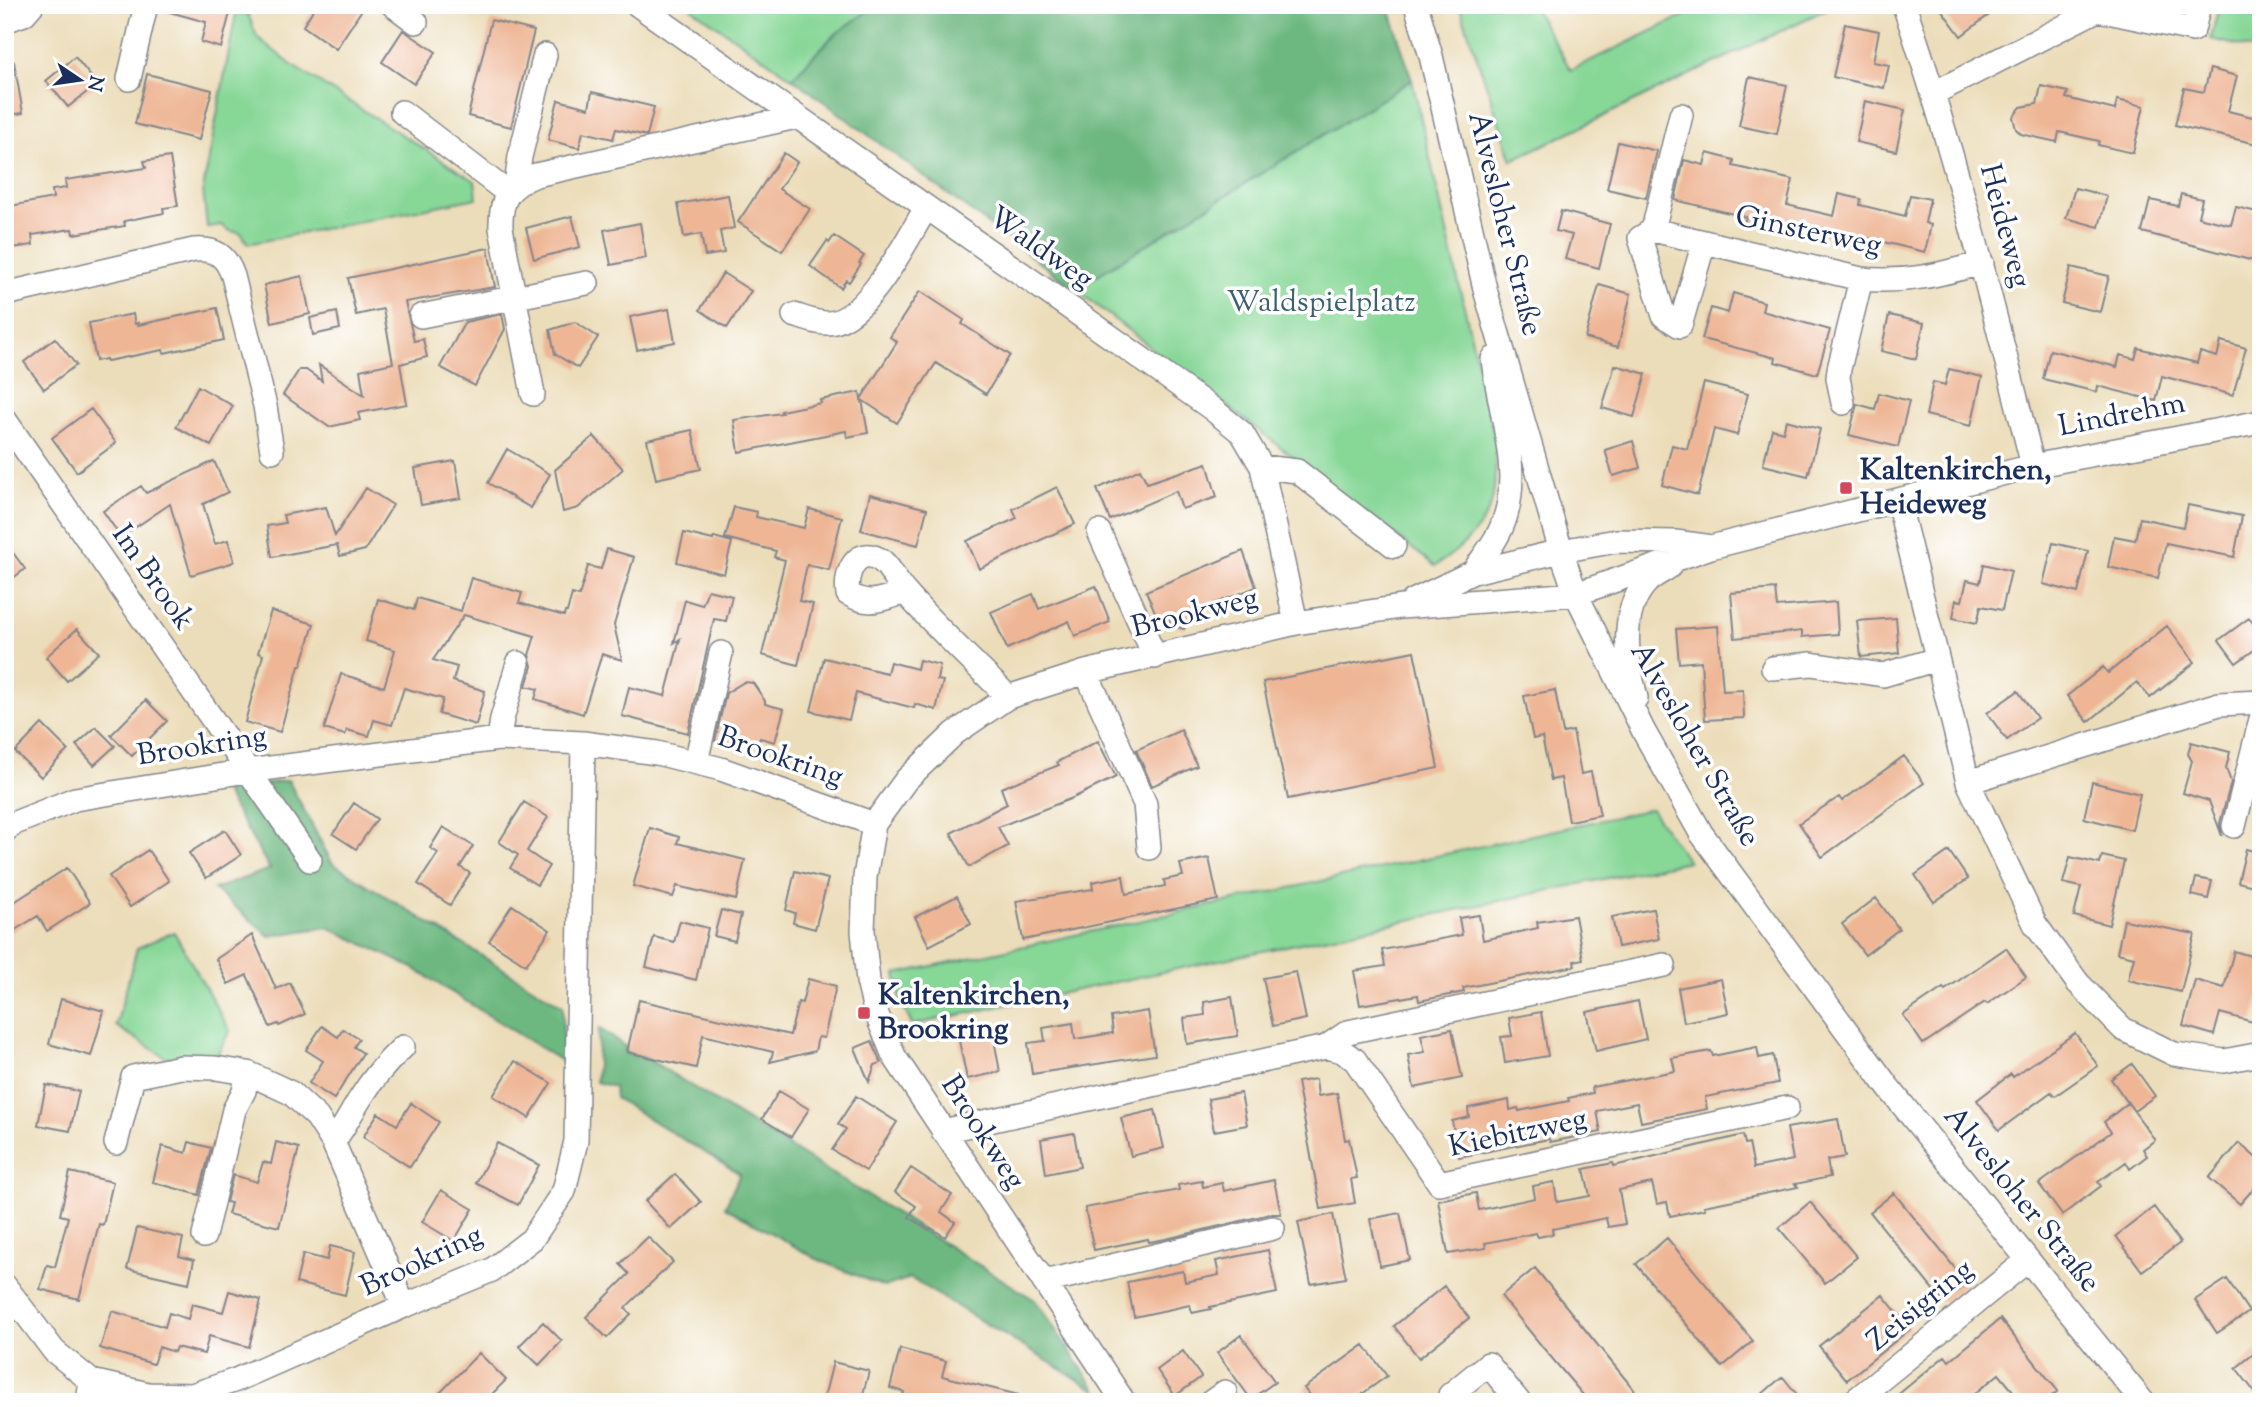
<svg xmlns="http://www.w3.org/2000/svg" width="2266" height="1407" viewBox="0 0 2266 1407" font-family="'Sorts Mill Goudy',serif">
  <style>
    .green { fill: #87d797; stroke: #51837a; stroke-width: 2 }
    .forest { fill: #6db880; stroke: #44746f; stroke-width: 2 }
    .building { fill: #eeb695 }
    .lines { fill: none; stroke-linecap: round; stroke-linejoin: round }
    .minor-casing { stroke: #84868c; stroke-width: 26 }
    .minor { stroke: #fff; stroke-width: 23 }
    .poi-dot { fill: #d1495b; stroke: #fff; stroke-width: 2.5 }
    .labels { text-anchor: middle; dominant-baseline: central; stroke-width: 7; stroke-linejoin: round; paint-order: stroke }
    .street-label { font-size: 30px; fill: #1b2f5e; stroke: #fff }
    .park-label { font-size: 30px; fill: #3b616f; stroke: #fff }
    .poi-label { font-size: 30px; font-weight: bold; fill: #1b2f5e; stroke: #fff; text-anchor: start }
  </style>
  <rect width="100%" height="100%" fill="#fff"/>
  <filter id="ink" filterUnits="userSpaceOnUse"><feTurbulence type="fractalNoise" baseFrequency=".0143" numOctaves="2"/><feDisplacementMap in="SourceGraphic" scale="14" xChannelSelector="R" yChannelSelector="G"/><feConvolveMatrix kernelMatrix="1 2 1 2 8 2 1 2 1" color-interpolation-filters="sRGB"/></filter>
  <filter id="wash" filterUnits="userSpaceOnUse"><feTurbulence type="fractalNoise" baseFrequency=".00686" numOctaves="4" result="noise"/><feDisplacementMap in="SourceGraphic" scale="28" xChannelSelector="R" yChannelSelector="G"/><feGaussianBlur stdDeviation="1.57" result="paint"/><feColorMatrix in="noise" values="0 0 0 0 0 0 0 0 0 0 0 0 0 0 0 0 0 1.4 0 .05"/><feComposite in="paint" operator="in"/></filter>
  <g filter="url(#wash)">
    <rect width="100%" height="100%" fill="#ecddba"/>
    <path class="green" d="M687 5H876L833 36 792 78Z
      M1459 5H1532L1571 70 1706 5H1835L1512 160Z
      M2219 5H2261V51L2211 39Z
      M237 8 248 14 257 37 293 66 475 181 477 198 248 244 241 233 230 231 221 225 207 227 203 190Z
      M1412 80 1496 445C1495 463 1496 484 1492 501 1484 529 1458 551 1435 566L1075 289Z
      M1651 809 1688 861 912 1025 900 1000 896 974Z
      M174 932 230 1031 218 1053 200 1058 165 1057 116 1026 137 948Z"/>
    <path class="forest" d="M876 5H1388L1412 80 1075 289 792 78 833 36Z
      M288 780 332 863 563 1006V1062L413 968 328 927 269 936 214 889 270 869 224 791Z
      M599 1028 626 1047 625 1053 648 1059 1035 1300 1097 1391 910 1278 884 1287 817 1259 725 1207 740 1174 615 1098 614 1087 596 1082Z"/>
    <g id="blocks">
      <path class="building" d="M166 5H232L221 48 201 42 206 22 166 11Z
        M316 5H365L336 49 303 26Z
        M1938 5H2002L1961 36Z
        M491 20 534 31 511 127 468 116Z
        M1845 24 1879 31 1873 62 1889 65 1884 88 1833 77Z
        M403 30 436 52 414 84 382 62Z
        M75 57 97 84 68 107 46 81Z
        M5 62H14L23 113 5 116Z
        M2210 69 2237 76 2228 111 2261 119V145L2175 125 2184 88 2204 92Z
        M147 74 212 90 199 140 135 124Z
        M1749 77 1787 85 1777 134 1739 126Z
        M2041 86 2068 92 2066 98 2115 110 2117 100 2144 106 2133 153 2098 145 2099 141 2059 132 2057 142 2021 134 2016 129 2013 117 2021 107 2037 104Z
        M592 92 654 107 647 136 616 129 613 139 583 132 579 148 548 140 558 100 589 108Z
        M1865 101 1905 110 1896 151 1856 142Z
        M1618 142 1657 151 1646 198 1607 189Z
        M784 153 797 162 779 189 810 209 782 251 738 222Z
        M1707 153 1734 160 1733 166 1793 180 1787 205 1834 216 1839 194 1861 199 1860 205 1905 216 1910 195 1930 199 1925 223 1931 225 1925 252 1854 235 1852 242 1782 226 1781 231 1744 222 1746 217 1675 200 1684 160 1704 165Z
        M170 157 178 206 163 208 164 213 124 221 125 226 73 234 72 229 32 235 33 245 5 249V207L53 198 52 190 66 188 65 180 146 168 144 161Z
        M2075 188 2107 196 2099 227 2066 218Z
        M2181 194 2202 199 2198 217 2231 225 2236 207 2261 213V235L2254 261 2142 232 2150 200 2178 206Z
        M728 195 734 228 720 231 724 253 705 256 701 234 684 237 678 204Z
        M1561 211 1610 224 1599 268 1565 259 1572 235 1556 231Z
        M572 216 580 247 534 259 526 228Z
        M640 223 646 258 611 265 604 230Z
        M834 236 864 256 859 263 861 264 849 282 846 280 841 288 810 266 827 241 829 243Z
        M488 248 495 287 405 302 414 341 423 339 427 357 400 364 407 404 358 413 360 420 329 427 283 395 299 370H306L322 381 319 365 364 395 360 370 393 363 383 309 356 315 348 278Z
        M2071 267 2109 276 2100 312 2062 303Z
        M723 273 751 291 727 328 700 310Z
        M302 276 310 314 272 323 264 285Z
        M1599 285 1631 294 1618 347 1585 338Z
        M920 291 964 320 962 324 1010 355 986 394 936 363 897 423 862 400 868 433 847 437 846 431 739 452 734 420 782 413 781 411 821 403 820 400 860 392 861 399 897 342 890 337Z
        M1733 293 1764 302 1762 311 1830 330 1817 374 1775 362 1776 358 1702 339 1711 308 1728 313Z
        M217 308 224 340 164 353 163 350 107 361 106 359 96 361 89 323 133 314 135 324 138 323V325Z
        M669 309 675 342 637 350 630 317Z
        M337 312 340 329 313 335 310 318Z
        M502 314 505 329 475 386 440 367 465 322Z
        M1889 315 1924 323 1916 359 1881 351Z
        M575 322 598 337 578 368 555 354 550 330Z
        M55 338 76 365 44 389 24 362Z
        M2221 341 2246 348 2233 395 2162 376 2156 401 2098 386 2097 392 2043 379 2050 350 2117 367 2120 355 2135 359 2138 348 2197 363 2200 352 2217 357Z
        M1615 365 1646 374 1634 417 1602 408Z
        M1949 369 1982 377 1971 426 1926 415 1933 382 1945 385Z
        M1704 383 1748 394 1737 435 1714 429 1698 495 1662 485 1672 445 1687 449Z
        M198 386 233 406 211 446 176 427Z
        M1879 393 1909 401 1898 447 1849 435 1857 404 1875 409Z
        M91 409 116 443 77 472 52 438Z
        M1786 420 1820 429 1808 476 1763 465 1772 429 1783 432Z
        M692 430 701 469 656 479 647 440Z
        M594 436 623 469 578 508 563 512 555 470Z
        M1633 441 1640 468 1613 476 1605 450Z
        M507 449 550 474 531 508 488 483Z
        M214 461 228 492 203 504 215 544 228 540 234 561 231 563 191 575 170 504 121 537 103 511 141 486 146 493Z
        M455 461 461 498 421 505 415 468Z
        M1207 463 1217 497 1182 509 1176 491 1110 520 1097 489 1140 469 1147 483Z
        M1057 487 1075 524 979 569 967 541 1017 518 1013 509Z
        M366 488 393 505 365 550 340 556 337 545 272 557 267 526 285 523 283 515 326 507 335 536Z
        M870 494 927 509 918 545 861 530Z
        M2188 505 2242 516 2234 557 2166 543 2158 578 2108 567 2114 536 2135 540 2140 518 2183 527Z
        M734 507 757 512 756 517 804 528 809 509 842 517 829 570 807 565 799 601 813 604 798 665 762 655 785 560 774 557 776 551 725 538Z
        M684 533 713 540 714 537 732 542 724 574 677 562Z
        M5 542 25 569 5 584Z
        M2053 543 2088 551 2078 593 2043 584Z
        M607 549 634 557 614 625 622 660 602 654 583 714 535 699 538 689 526 686 532 666 529 655 535 636 464 615 433 660 457 667 453 681 485 691 476 725 439 714 443 699 404 688 392 725 374 720 369 736 347 730 345 735 324 729 341 674 384 687 395 650 366 641 378 599 414 610 417 598 461 611 471 578 522 593 519 603 564 616 565 612H567L572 594 579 596 588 566 601 569Z
        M1243 551 1256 587 1192 613 1184 629 1171 625 1167 616 1158 619 1146 591Z
        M1984 564 2011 571 2002 610 1981 606 1977 623 1953 618 1956 600 1962 601 1967 580 1980 583Z
        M1096 586 1110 622 1075 636 1069 621 1007 649 991 612 1033 594 1039 609Z
        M1775 589 1777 607 1836 602 1838 634 1802 637V631L1735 638 1731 593Z
        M708 590 732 596 726 621 714 619 688 733 622 716 629 687 665 696 680 639 674 643 685 600 702 605Z
        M271 611 314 624 301 666H299L280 732 245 722 263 655 258 653Z
        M1896 618 1899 653 1861 657 1857 621Z
        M2249 618 2261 633V645L2236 663 2219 640Z
        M1718 626 1723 691 1743 690 1744 718 1705 720 1701 661 1679 663 1676 629Z
        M2167 626 2195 662 2150 698 2137 682 2088 722 2067 696 2103 667 2108 673Z
        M77 629 99 653 67 681 46 657Z
        M1414 651 1438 768 1288 799 1263 682Z
        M824 658 887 673 890 662 917 669 919 660 940 665 937 680 943 681 936 710 915 704 914 708 856 693 849 720 811 711Z
        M744 682 753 683 765 701V704L784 709 775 742 760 738 758 744 737 738 735 746 715 741 726 693Z
        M1555 690 1563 733 1573 731 1581 774 1591 772 1600 815 1569 821 1561 778 1551 780 1542 737 1533 739 1524 696Z
        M2018 691 2037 718 2007 740 1987 713Z
        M146 700 167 721 132 756 111 735Z
        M42 724 68 750 41 777 15 752Z
        M96 727 115 746 94 765 76 745Z
        M1181 730 1197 766 1152 786 1136 750Z
        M1098 741 1116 777 1075 797 998 827 1008 846 969 867 951 833 1007 804 1001 788 1059 765 1057 762Z
        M2191 742 2230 752 2226 768 2231 782 2220 823 2222 836 2209 801 2183 793 2192 761 2188 754Z
        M1904 756 1924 783 1822 857 1799 823 1839 797 1842 801Z
        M2092 782 2140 794 2132 830 2084 818Z
        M524 802 548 817 527 851 549 866 537 885 510 868 518 855 499 842Z
        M354 803 377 819 356 849 333 834Z
        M443 827 473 846 460 867 470 873 450 905 418 884 438 853 430 848Z
        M650 828 679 837 677 843 745 860 736 900 677 886 673 897 633 886Z
        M225 830 241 855 206 878 189 853Z
        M2246 849 2261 853V888L2238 882Z
        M148 850 169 881 130 907 109 876Z
        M1949 851 1968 879 1934 902 1915 875Z
        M2102 856 2124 861 2109 925 2074 916 2081 887 2063 883 2070 857 2100 864Z
        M1209 858 1218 900 1023 940 1016 901 1093 889 1092 882 1123 876 1126 894 1165 886 1164 880 1183 876 1180 864Z
        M67 868 90 903 47 931 38 916 5 936V908Z
        M795 871 828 879 815 929 793 923 795 913 786 910Z
        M2196 878 2212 881 2208 899 2192 895Z
        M957 896 971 924 929 946 915 917Z
        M1876 898 1899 929 1865 955 1842 924Z
        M512 905 550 930 526 965 489 941Z
        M1653 909 1659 939 1618 947 1612 917Z
        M721 910 741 915 735 941 714 936Z
        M1479 915 1483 940 1538 928 1537 922 1575 916 1583 959 1574 961 1575 966 1463 988 1464 992 1419 1001 1418 995 1360 1005 1354 971 1385 966 1382 950 1462 935 1459 918Z
        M2124 920 2195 934 2181 992 2128 980 2134 957 2117 953Z
        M680 921 708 928 696 980 646 967 654 937 674 942Z
        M252 935 276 989 290 983 305 1014 279 1026 278 1024 270 1027 247 975 228 984 216 959Z
        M2006 948 2026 977 1987 1004 1985 1002 1923 1044 1903 1015 1943 988 1945 990Z
        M2234 951 2261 959V992L2253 1022 2220 1013 2214 1035 2183 1026 2195 980 2224 988Z
        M1296 972 1306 1019 1273 1026 1263 978Z
        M808 979 836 986 824 1038 818 1037 815 1051 770 1062 773 1052 703 1035 696 1068 627 1052 639 1000 790 1035 798 1002 802 1003Z
        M1721 979 1728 1013 1684 1022 1678 988Z
        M1232 997 1238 1036 1187 1044 1184 1018 1205 1015 1204 1002Z
        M61 999 104 1011 91 1056 49 1044Z
        M1638 1001 1646 1039 1596 1051 1587 1012Z
        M1148 1011 1155 1055 1032 1074 1028 1043 1045 1041 1043 1028 1073 1023 1075 1039 1113 1033 1111 1017Z
        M1541 1012 1548 1056 1505 1063 1501 1037 1512 1036 1509 1018Z
        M322 1026 338 1037 343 1029 359 1039 354 1047 363 1053 334 1099 309 1083 323 1061 306 1050Z
        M1452 1029 1462 1078 1414 1088 1408 1055 1425 1052 1421 1035Z
        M2075 1033 2098 1066 2055 1096 2051 1092 1999 1130 1977 1100 2011 1074 2013 1077Z
        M993 1034 1000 1072 967 1079 959 1041Z
        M872 1041 881 1063 875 1065 869 1082 855 1048Z
        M1757 1047 1759 1058 1773 1055 1778 1083 1705 1097 1707 1109 1641 1122 1637 1103 1597 1111 1601 1132 1550 1142 1549 1139 1459 1157 1452 1121 1469 1117 1468 1108 1509 1100 1510 1110 1518 1108 1519 1111 1569 1101 1568 1098 1593 1093 1592 1087 1675 1071 1672 1058 1711 1051 1713 1056Z
        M515 1061 551 1083 529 1118 493 1096Z
        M2132 1064 2155 1096 2134 1111 2111 1079Z
        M1316 1079 1318 1096 1337 1093 1345 1140 1349 1139 1357 1178 1351 1179 1355 1203 1321 1209 1297 1082Z
        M46 1085 79 1091 70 1131 38 1125Z
        M779 1091 809 1109 791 1137 762 1119Z
        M1241 1093 1247 1125 1214 1131 1208 1099Z
        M856 1096 897 1122 866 1171 832 1150 846 1129 838 1124Z
        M411 1103 439 1122 410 1167 363 1137 378 1113 397 1125Z
        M2128 1103 2155 1140 2143 1149 2147 1156 2130 1169 2126 1162 2098 1182 2101 1186 2062 1215 2039 1184 2111 1132 2104 1122Z
        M1155 1110 1164 1148 1131 1156 1121 1118Z
        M1838 1119 1845 1157 1827 1160 1830 1177 1795 1184 1798 1187 1704 1206 1705 1209 1670 1216 1667 1202 1657 1204 1652 1183 1619 1190 1625 1224 1608 1227 1606 1218 1552 1229 1553 1234 1538 1237 1536 1233 1485 1243 1486 1248 1448 1254 1438 1200 1476 1193 1479 1210 1535 1198 1533 1186 1554 1182 1557 1202 1590 1196 1584 1169 1613 1163 1614 1166 1743 1135 1745 1144 1749 1143 1754 1168 1793 1160 1787 1128Z
        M1074 1133 1080 1167 1046 1174 1041 1139Z
        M189 1142 211 1148 199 1195 153 1182 162 1146 186 1153Z
        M276 1142 299 1148 279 1227 228 1214 231 1203 226 1202 233 1175 257 1182 263 1162 271 1164Z
        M497 1143 539 1165 518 1205 476 1183Z
        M2239 1143 2261 1162V1180L2240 1204 2209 1178Z
        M911 1168 952 1195 941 1212 955 1222 945 1237 931 1228 929 1230 909 1217 916 1206 895 1192Z
        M70 1172 113 1182 103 1225 99 1224 79 1299 40 1289 47 1265 55 1267 68 1217 60 1215Z
        M675 1174 701 1202 671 1229 645 1201Z
        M1274 1180 1281 1214H1270L1166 1239 1149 1242 1148 1239 1094 1250 1085 1208 1179 1190 1178 1185 1202 1181 1203 1187 1222 1183 1224 1191Z
        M441 1190 473 1209 454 1241 422 1222Z
        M1894 1193 1967 1283 1943 1302 1870 1212Z
        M1810 1202 1857 1257 1825 1283 1779 1228Z
        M2154 1207 2180 1243 2142 1271 2116 1236Z
        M1400 1213 1410 1260 1380 1266 1370 1219Z
        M1333 1214 1346 1278 1311 1284 1298 1222Z
        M137 1228 183 1238 179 1256 194 1260 189 1283 127 1269Z
        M648 1237 673 1262 625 1308 631 1314 607 1338 586 1317 629 1274 620 1264Z
        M1667 1238 1753 1341 1722 1367 1636 1264Z
        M330 1246 355 1252 345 1295 296 1283 303 1254 327 1260Z
        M1268 1250 1277 1293 1210 1307 1211 1309 1192 1313 1190 1305 1134 1317 1127 1282 1183 1271 1185 1282 1219 1275 1216 1261Z
        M1535 1268 1631 1386 1644 1402H1589L1545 1350 1501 1296Z
        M2227 1279 2249 1312 2217 1333 2195 1300Z
        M1444 1286 1469 1318 1419 1358 1394 1326Z
        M229 1291 261 1300 249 1347 209 1336 204 1354 176 1347 174 1352 159 1347 153 1364 100 1348 112 1311 165 1327 169 1313 188 1319 192 1304 223 1312Z
        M1883 1295 1910 1329 1847 1380 1819 1346Z
        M2000 1319 2058 1391 2044 1402H2022L1999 1374 1964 1402H1889L1945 1356 1949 1361Z
        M543 1322 562 1341 539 1365 519 1346Z
        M1241 1335 1275 1382 1251 1399 1217 1353Z
        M1364 1345 1387 1376 1351 1402H1314L1304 1388Z
        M2261 1348V1400L2236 1368Z
        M900 1349 946 1361 942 1376 1019 1395V1402H901L904 1392 890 1388Z
        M1183 1351 1201 1377 1175 1396 1157 1370Z
        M479 1353 506 1380 484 1402H431Z
        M833 1362 869 1371 861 1402H823Z
        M1783 1377 1803 1402H1753L1776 1382Z"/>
    </g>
  </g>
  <g filter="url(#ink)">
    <use href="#blocks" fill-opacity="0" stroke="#84868c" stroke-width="2"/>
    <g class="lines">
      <g class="minor-casing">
        <path id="minor" d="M393 5 416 22
          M638 5 1056 298 1211 408 1242 433 1262 467 1296 623
          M1416 5 1431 56 1486 293 1561 551 1576 594 1644 732 1701 833 1888 1087 2143 1402
          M1904 5C1956 156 1994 311 2033 466
          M2099 10 2193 30 2199 5
          M5 21 24 14 32 5
          M129 79 146 5
          M1934 93 2107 5
          M402 112 508 193
          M516 185 520 157 545 55
          M1653 230 1681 115
          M1704 242 1680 326 1664 316 1640 238 1653 230 1861 279C1908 283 1938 275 1982 263
          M5 294 194 250C216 248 226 256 233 276L265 406 272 451
          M794 315C804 318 815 323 826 323 865 325 907 239 926 208
          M421 316 587 283
          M533 394 501 228C500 199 508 186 536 175L796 117
          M1843 403 1838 378 1839 369 1861 279
          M5 420 310 860
          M1262 467 1297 471 1394 546
          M1898 501 1968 782 2035 924 2078 983 2123 1029 2174 1054 2224 1061 2261 1054
          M1099 532 1155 657
          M1473 572C1483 557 1496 542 1502 526 1524 474 1499 412 1493 359
          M906 593C882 597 873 608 848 594 844 572 858 543 883 562 893 571 896 583 905 592 937 629 974 662 1008 697
          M1413 601 1473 572 1561 551 1616 541 1675 542 1705 546
          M1773 668 1811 664 1883 675 1937 659
          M1086 672 1145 804 1149 848
          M1636 698C1627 663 1619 612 1646 583 1652 576 1662 572 1669 567
          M499 739 502 719 518 663
          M696 762 721 653
          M1968 782 2219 704 2261 702
          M2234 826 2261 719
          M5 830 15 823 75 799 247 771 499 739 583 743 657 753 721 769 874 824
          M1326 1047 1348 1032 1664 965
          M943 1131 1326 1047 1342 1051 1355 1060 1439 1183 1787 1108
          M333 1142C344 1128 351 1113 360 1099 372 1079 386 1063 403 1047
          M116 1143 133 1077 181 1067 215 1068 248 1073 291 1093 317 1117 333 1142 404 1306
          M204 1236 234 1110 244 1091 248 1073
          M1044 1282 1273 1228
          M5 1286 54 1351 91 1381 148 1394 192 1395 236 1380 404 1306 492 1270 532 1239 564 1191 576 1141 583 743
          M88 1402 91 1381
          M1124 1402 894 1056 875 1010 868 981 863 931 865 877 874 824 906 780 955 733 1008 697 1086 672 1296 623 1401 607 1576 594 1711 547 2033 466 2261 422
          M1211 1402 1225 1392
          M1455 1402 1450 1395 1488 1364 1519 1402
          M1853 1402 2028 1260"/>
      </g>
      <use href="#minor" class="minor"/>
    </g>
  </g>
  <g class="poi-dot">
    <rect x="1839" y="481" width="14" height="14" rx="3.5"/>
    <rect x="857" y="1006" width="14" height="14" rx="3.5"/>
  </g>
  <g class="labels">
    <g class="street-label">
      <text transform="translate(1504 224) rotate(76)">Alvesloher Straße</text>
      <text transform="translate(2004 226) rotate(75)">Heideweg</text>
      <text transform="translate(1808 232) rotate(12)">Ginsterweg</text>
      <text transform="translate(1040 249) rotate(35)">Waldweg</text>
      <text transform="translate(2122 416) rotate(-11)">Lindrehm</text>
      <text transform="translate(152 578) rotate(55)">Im Brook</text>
      <text transform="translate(1195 614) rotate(-14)">Brookweg</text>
      <text transform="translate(1694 745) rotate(60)">Alvesloher Straße</text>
      <text transform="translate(202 747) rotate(-9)">Brookring</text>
      <text transform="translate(780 758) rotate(19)">Brookring</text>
      <text transform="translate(982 1133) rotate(57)">Brookweg</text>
      <text transform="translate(1518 1134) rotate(-12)">Kiebitzweg</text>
      <text transform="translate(2021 1200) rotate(51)">Alvesloher Straße</text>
      <text transform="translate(422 1262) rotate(-25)">Brookring</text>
      <text transform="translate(1921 1306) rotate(-39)">Zeisigring</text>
    </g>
    <g class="park-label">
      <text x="1321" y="303">Waldspielplatz</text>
    </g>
    <g class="poi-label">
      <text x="1860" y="471">Kaltenkirchen,<tspan x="1860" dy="34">Heideweg</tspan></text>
      <text x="878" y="996">Kaltenkirchen,<tspan x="878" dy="34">Brookring</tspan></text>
    </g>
  </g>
  <rect width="2266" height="1407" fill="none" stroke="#fff" stroke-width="28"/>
  <g transform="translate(80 80) rotate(103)" stroke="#ffffff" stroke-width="5" paint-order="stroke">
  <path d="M0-5L12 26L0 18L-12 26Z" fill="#1b2f5e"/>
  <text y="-10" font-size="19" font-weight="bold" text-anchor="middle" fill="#1b2f5e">N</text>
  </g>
</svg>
